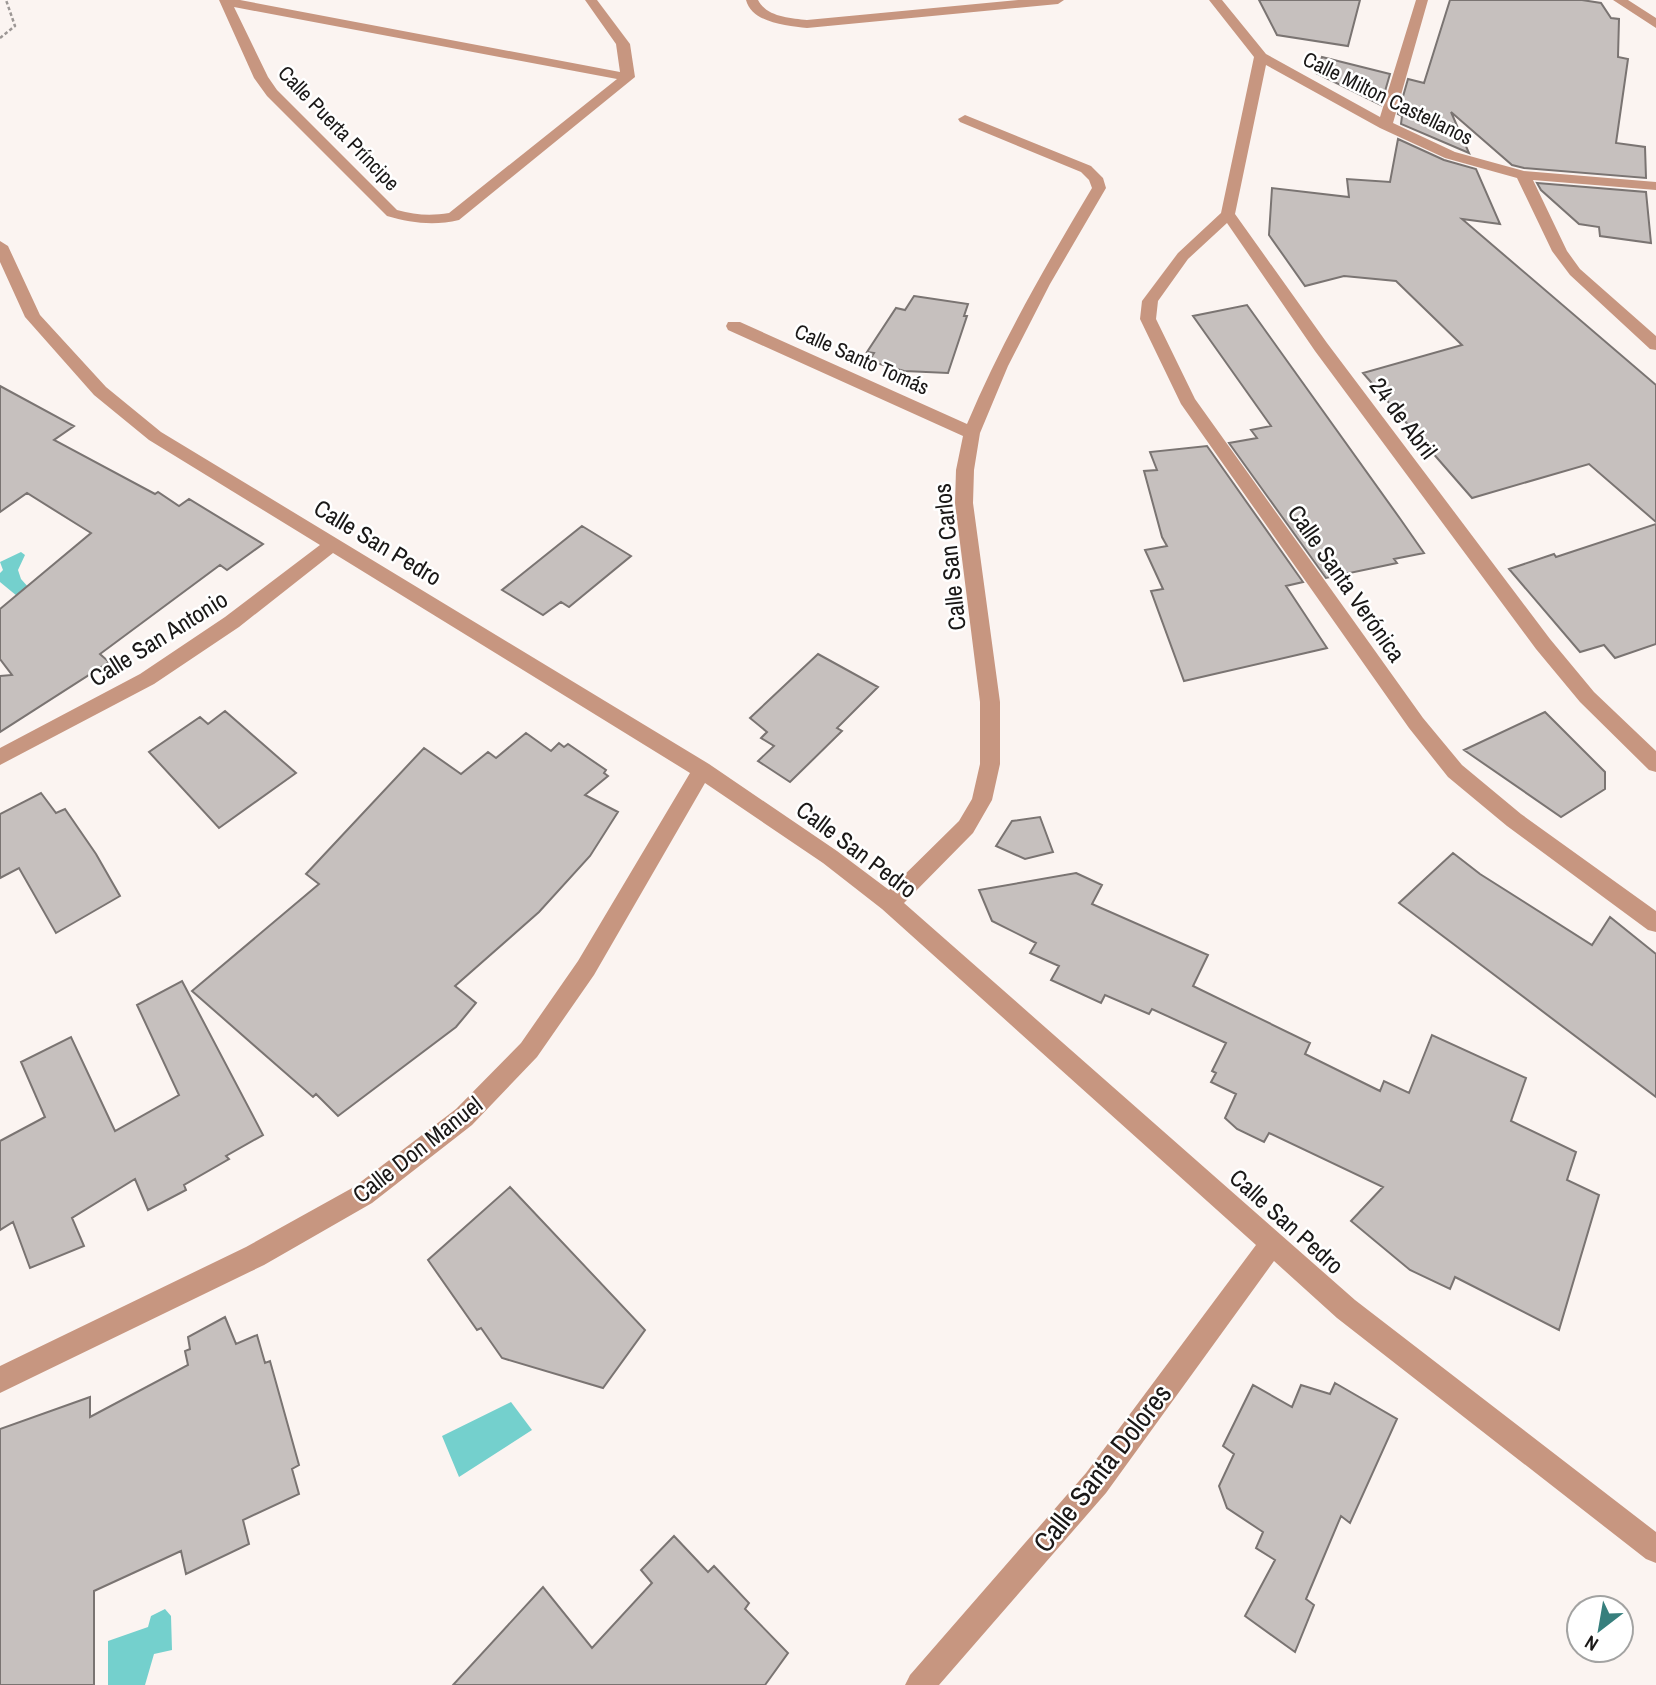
<svg xmlns="http://www.w3.org/2000/svg" width="1656" height="1685" viewBox="0 0 1656 1685" font-family="'Archivo Narrow',sans-serif">
  <style>
    .water { fill: #74d0cd }
    .building { fill: #c6c0be; stroke: #7a7472; stroke-width: 2 }
    .lines { fill: none; stroke-linecap: round; stroke-linejoin: round }
    .path { stroke: #9c9795; stroke-width: 2.5; stroke-dasharray: 3.5 2.5; stroke-linecap: butt }
    .minor { fill: #c79680; fill-rule: evenodd }
    .labels { text-anchor: middle; dominant-baseline: central; stroke-width: 5; stroke-linejoin: round; paint-order: stroke }
    .far-street-label { font-size: 21px; fill: #1a1817; stroke: #fff }
    .street-label { font-size: 24px; fill: #1a1817; stroke: #fff }
    .near-street-label { font-size: 28px; fill: #1a1817; stroke: #fff }
  </style>
  <rect width="100%" height="100%" fill="#fbf4f1"/>
  <path class="water" d="M21 552 25 555 18 570 21 579 29 588 17 596 0 582V573L3 570 0 562Z
    M511 1402 532 1430 459 1477 442 1436Z
    M165 1609 171 1616 172 1650 154 1654 145 1685H108V1641L148 1627 151 1616Z"/>
  <path class="building" d="M1259 0H1360L1348 46 1277 35Z
    M1450 0H1582L1601 3 1611 18 1619 19 1618 57 1628 59 1616 143 1645 147 1646 178 1524 168 1512 165 1451 112 1469 153 1401 124 1402 116 1398 114 1408 79 1424 83Z
    M1322 57 1390 74 1381 105 1316 73Z
    M1398 139 1444 160 1476 169 1500 224 1462 219 1656 385V522L1589 464 1472 498 1363 373 1462 345 1396 281 1344 276 1305 286 1269 235 1272 188 1349 197 1347 179 1390 182Z
    M1537 183 1646 192 1651 243 1600 236 1599 227 1579 224 1541 190Z
    M914 296 968 304 964 316H967L948 373 904 371 869 361 874 353 867 352 896 308 905 310Z
    M1247 305 1401 520 1424 553 1394 559 1397 563 1326 578 1229 443 1257 438 1251 430 1271 426 1193 316Z
    M0 386 74 426 54 440 155 494 158 492 179 506 189 499 263 544 227 570 220 565 100 654 109 662 0 732V676L12 675 0 659V609L91 533 27 493 0 512Z
    M1207 446 1303 582 1286 586 1327 648 1184 681 1151 591 1163 589 1145 550 1167 546 1162 537 1144 471 1157 470 1150 452Z
    M1656 524V644L1615 658 1604 645 1580 652 1509 569 1554 554 1556 557Z
    M582 526 631 556 569 607 561 602 543 615 502 590Z
    M818 654 878 687 837 728 842 731 790 782 758 761 774 746 761 738 767 732 750 718Z
    M225 711 296 773 219 828 149 752 200 717 208 724Z
    M1545 712 1605 772V789L1561 817 1464 750Z
    M526 733 551 751 559 743 564 747 568 744 606 770 604 773 608 776 585 795 618 812 590 856 539 912 455 986 476 1003 456 1027 338 1116 316 1094 313 1097 192 991 319 884 306 874 424 748 461 774 488 752 496 758Z
    M41 793 56 813 65 809 96 854 120 896 56 933 19 868 0 878V814Z
    M1040 817 1053 852 1025 859 996 846 1012 821Z
    M1453 853 1480 874 1592 945 1610 917 1656 954V1097L1399 903Z
    M1076 873 1102 885 1092 904 1208 955 1193 986 1310 1043 1305 1054 1380 1091 1384 1081 1409 1093 1432 1035 1526 1078 1511 1121 1576 1152 1567 1180 1599 1195 1559 1330 1455 1277 1450 1289 1410 1270 1351 1221 1383 1187 1269 1133 1264 1142 1237 1129 1225 1118 1236 1094 1211 1082 1216 1073 1212 1071 1226 1043 1152 1009 1149 1014 1105 995 1101 1003 1051 980 1059 966 1030 953 1036 943 992 921 979 890Z
    M182 981 263 1135 226 1156 229 1159 184 1185 186 1190 148 1210 135 1179 72 1218 84 1246 30 1268 13 1222 0 1230V1141L45 1117 21 1062 71 1037 115 1131 179 1095 137 1005Z
    M510 1187 645 1330 603 1388 502 1358 481 1328 477 1330 428 1260Z
    M225 1317 236 1344 257 1335 265 1363 270 1361 299 1465 292 1469 299 1494 243 1520 249 1544 186 1574 181 1551 94 1591V1685H0V1429L90 1397V1417L188 1365 185 1351 190 1349 188 1337Z
    M1335 1383 1397 1419 1350 1523 1341 1516 1306 1599 1314 1605 1295 1652 1245 1616 1275 1560 1256 1548 1263 1532 1227 1508 1219 1486 1234 1454 1223 1446 1253 1385 1292 1407 1301 1385 1330 1394Z
    M674 1536 708 1572 714 1566 749 1603 745 1609 788 1653 765 1685H453L543 1587 592 1648 652 1583 641 1570Z"/>
  <g class="lines">
    <path class="path" d="M0 38 15 26 6 0"/>
    <path class="minor" d="M219 0H240L620 72 616 44 585 0H597L630 44 635 77 459 220C434 226 411 223 387 216L267 96 254 78ZM234 7 617 79 449 213C431 216 415 215 397 210L277 90 268 77Z
      M746 0H758C767 17 790 18 807 20L1018 0H1064L1058 4 807 28C787 26 752 23 746 0Z
      M1209 0H1222L1266 54 1380 117 1416 0H1428L1393 123 1455 152 1524 171 1656 182V190L1533 180 1567 251 1580 269 1656 336V350L1650 349 1570 275 1552 251 1517 178 1445 158 1380 128 1266 65 1235 214 1327 343 1550 639 1594 692 1656 751V772L1649 770 1580 702 1536 649 1315 351 1227 223 1188 259 1158 301 1156 319 1195 399 1423 718 1462 765 1521 814 1656 911V932L1648 930 1507 826 1448 777 1409 728 1181 404 1140 319 1142 301 1178 253 1221 213 1254 57Z
      M1613 0H1628L1656 18V28Z
      M965 115 1091 166 1103 178 1106 188 1050 284 1008 366 980 433 974 470 973 503 1000 702V764L992 800 973 833 904 903 1355 1300 1656 1532V1563L1646 1559 1337 1318 1274 1261 1106 1493 939 1685H905L910 1675 1086 1473 1256 1245 882 909 823 863 705 783 594 975 537 1057 472 1125 372 1203 264 1265 0 1393V1366L246 1247 354 1187 456 1109 521 1043 578 961 690 773 333 553 239 627 154 684 0 765V748L140 674 225 617 320 545 149 440 94 395 25 317 0 262V241L8 246 40 315 106 387 161 432 709 764 837 851 889 890 959 821 972 799 980 764V702L955 503 956 470 963 436 728 330 726 326 728 322H740L967 424C1002 341 1046 265 1092 188L1089 180 1081 172 960 122 958 119Z"/>
  </g>
  <g class="labels">
    <g class="far-street-label">
      <text transform="translate(1388 98) rotate(26)">Calle Milton Castellanos</text>
      <text transform="translate(339 128) rotate(46)">Calle Puerta Príncipe</text>
      <text transform="translate(862 359) rotate(24)">Calle Santo Tomás</text>
    </g>
    <g class="street-label">
      <text transform="translate(1404 418) rotate(53)">24 de Abril</text>
      <text transform="translate(378 542) rotate(31)">Calle San Pedro</text>
      <text transform="translate(949 557) rotate(-96)">Calle San Carlos</text>
      <text transform="translate(1347 583) rotate(55)">Calle Santa Verónica</text>
      <text transform="translate(158 638) rotate(-32)">Calle San Antonio</text>
      <text transform="translate(857 849) rotate(37)">Calle San Pedro</text>
      <text transform="translate(417 1149) rotate(-38)">Calle Don Manuel</text>
      <text transform="translate(1287 1221) rotate(42)">Calle San Pedro</text>
    </g>
    <g class="near-street-label">
      <text transform="translate(1102 1468) rotate(-52)">Calle Santa Dolores</text>
    </g>
  </g>
  <g transform="translate(1600 1629) rotate(211)"><circle r="33" fill="#ffffff" stroke="#a3a3a2" stroke-width="2"/>
  <path d="M0-5L12 26L0 18L-12 26Z" fill="#377f7d"/>
  <text y="-10" font-size="19" font-weight="bold" text-anchor="middle" fill="#1a1817">N</text>
  </g>
</svg>
